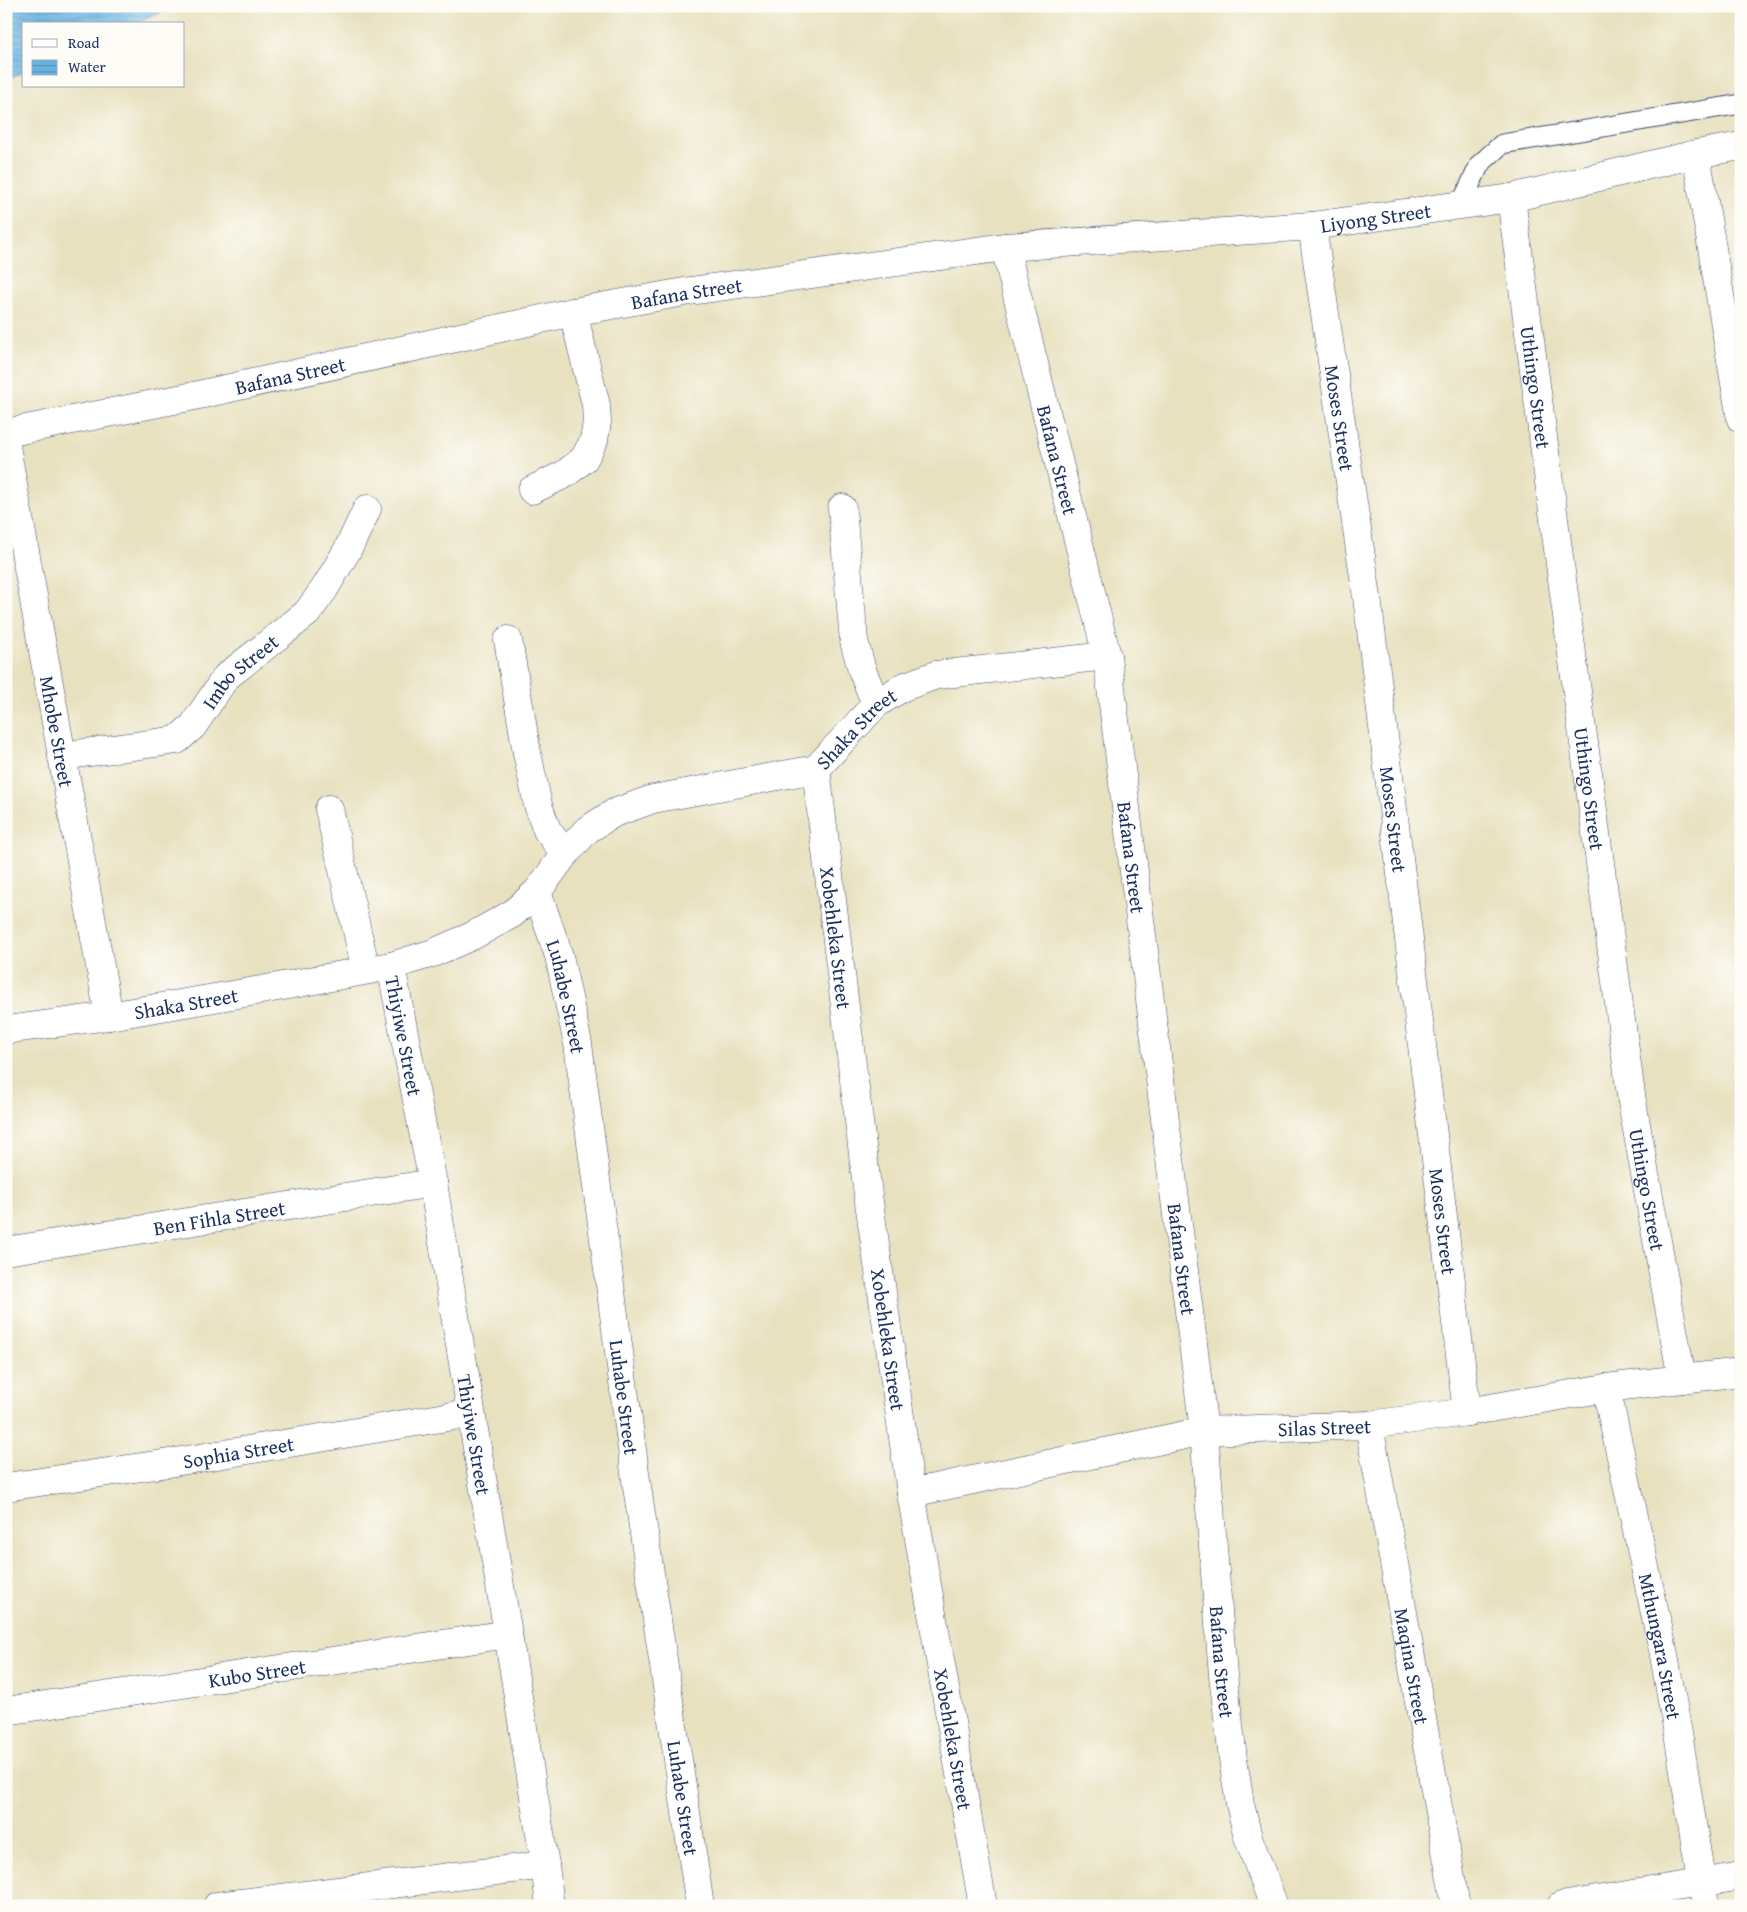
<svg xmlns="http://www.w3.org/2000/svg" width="1747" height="1912" viewBox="0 0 1747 1912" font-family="'Gentium Book Plus',serif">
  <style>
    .water { fill: url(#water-rules); stroke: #4271a0 }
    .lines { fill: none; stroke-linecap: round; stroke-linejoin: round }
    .lane-casing { stroke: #3a4a6d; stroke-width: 21 }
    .street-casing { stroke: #3a4a6d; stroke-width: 29 }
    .lane { stroke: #fff; stroke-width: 19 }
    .street { stroke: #fff; stroke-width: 28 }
    .labels { text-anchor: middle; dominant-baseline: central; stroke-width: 4; stroke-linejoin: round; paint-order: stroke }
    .street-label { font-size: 20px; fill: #1b2f5e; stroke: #fdfcf7 }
  </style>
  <defs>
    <pattern id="water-rules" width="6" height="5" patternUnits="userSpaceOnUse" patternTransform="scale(1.25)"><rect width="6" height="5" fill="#68b3e1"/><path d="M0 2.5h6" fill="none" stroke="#5592ba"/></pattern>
  </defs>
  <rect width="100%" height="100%" fill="#fdfcf7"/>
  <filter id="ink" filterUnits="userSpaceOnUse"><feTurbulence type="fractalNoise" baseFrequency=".02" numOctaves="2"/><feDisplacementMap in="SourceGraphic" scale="10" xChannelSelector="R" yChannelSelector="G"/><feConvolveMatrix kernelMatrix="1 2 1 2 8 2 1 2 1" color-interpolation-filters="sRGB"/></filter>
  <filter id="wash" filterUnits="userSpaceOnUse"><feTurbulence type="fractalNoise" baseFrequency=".0096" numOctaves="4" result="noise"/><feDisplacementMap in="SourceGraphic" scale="20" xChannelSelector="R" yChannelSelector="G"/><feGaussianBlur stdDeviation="1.12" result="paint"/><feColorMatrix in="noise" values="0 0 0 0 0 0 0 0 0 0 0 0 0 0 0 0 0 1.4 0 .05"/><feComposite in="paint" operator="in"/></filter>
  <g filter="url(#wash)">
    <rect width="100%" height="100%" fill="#e8e1bf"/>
    <path class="water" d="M6 6H175L135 24H24V72L6 79Z"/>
  </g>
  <g filter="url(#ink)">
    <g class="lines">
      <g class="lane-casing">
        <path id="lane" d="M1460 206 1480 164 1502 144 1741 104"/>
      </g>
      <g class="street-casing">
        <g id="street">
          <path d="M1696 154 1741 419"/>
          <path id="s1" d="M1511 198 1632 1102 1682 1379"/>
          <path id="s2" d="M1312 226 1367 597 1467 1412"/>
          <path id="s3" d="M1005 247 1312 226 1511 198 1696 154 1741 146"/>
          <path id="s4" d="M6 433 194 396 573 312 690 291 1005 247 1107 656 1204 1431 1223 1675 1233 1759 1240 1804 1248 1837 1274 1906"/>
          <path id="s5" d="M6 446 109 1016"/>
          <path d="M532 490 565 474 584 459 594 440 597 422 596 405 573 312"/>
          <path d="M842 508 854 641 862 670 876 704"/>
          <path d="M508 640 527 753 538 805 547 830 565 854"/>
          <path id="s6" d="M62 756 177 740 193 726 226 677 307 613 325 588 348 549 367 509"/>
          <path id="s7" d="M816 769 868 1195 911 1493 983 1906"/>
          <path d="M329 809 366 970"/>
          <path id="s8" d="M537 892 559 956 578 1044 636 1480 700 1906"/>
          <path id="s9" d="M391 966 433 1183 508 1634 545 1865 550 1906"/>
          <path id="s10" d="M6 1030 109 1016 261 990 391 966 433 953 472 936 512 914 537 892 565 854 587 830 614 813 653 799 816 769 876 704 903 687 936 675 1107 656"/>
          <path id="s11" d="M6 1251 433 1183"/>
          <path id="s12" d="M1606 1388 1663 1650 1679 1739 1705 1906"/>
          <path id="s13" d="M1369 1425 1456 1906"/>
          <path id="s14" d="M6 1487 169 1463 471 1413"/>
          <path id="s15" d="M911 1493 1204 1431 1369 1425 1467 1412 1606 1388 1741 1372"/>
          <path id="s16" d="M6 1711 508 1634"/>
          <path d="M217 1906 545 1865"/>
          <path d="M1561 1906 1741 1876"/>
        </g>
      </g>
      <use href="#lane" class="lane"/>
      <use href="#street" class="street"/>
    </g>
  </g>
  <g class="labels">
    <g class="street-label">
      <text stroke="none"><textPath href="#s3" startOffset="372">Liyong Street</textPath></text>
      <text stroke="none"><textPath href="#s4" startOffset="695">Bafana Street</textPath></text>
      <text stroke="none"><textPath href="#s4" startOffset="290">Bafana Street</textPath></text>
      <text stroke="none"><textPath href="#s1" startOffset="191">Uthingo Street</textPath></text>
      <text stroke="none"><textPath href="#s2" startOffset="194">Moses Street</textPath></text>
      <text stroke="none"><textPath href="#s4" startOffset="1236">Bafana Street</textPath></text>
      <text stroke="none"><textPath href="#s6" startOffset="210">Imbo Street</textPath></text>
      <text stroke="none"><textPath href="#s10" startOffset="932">Shaka Street</textPath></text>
      <text stroke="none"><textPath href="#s5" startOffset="290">Mhobe Street</textPath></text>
      <text stroke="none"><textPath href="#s1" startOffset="596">Uthingo Street</textPath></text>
      <text stroke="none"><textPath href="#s2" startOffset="599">Moses Street</textPath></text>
      <text stroke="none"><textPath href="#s4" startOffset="1641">Bafana Street</textPath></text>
      <text stroke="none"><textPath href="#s7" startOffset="170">Xobehleka Street</textPath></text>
      <text stroke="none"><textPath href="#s8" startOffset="109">Luhabe Street</textPath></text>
      <text stroke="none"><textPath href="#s10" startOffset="182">Shaka Street</textPath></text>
      <text stroke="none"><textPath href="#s9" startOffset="71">Thiyiwe Street</textPath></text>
      <text stroke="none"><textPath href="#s1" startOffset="1001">Uthingo Street</textPath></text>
      <text stroke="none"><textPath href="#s11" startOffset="216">Ben Fihla Street</textPath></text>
      <text stroke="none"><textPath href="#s2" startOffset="1004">Moses Street</textPath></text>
      <text stroke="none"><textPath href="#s4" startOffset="2046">Bafana Street</textPath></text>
      <text stroke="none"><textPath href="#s7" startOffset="575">Xobehleka Street</textPath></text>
      <text stroke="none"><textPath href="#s8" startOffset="514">Luhabe Street</textPath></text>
      <text stroke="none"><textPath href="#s15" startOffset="420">Silas Street</textPath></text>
      <text stroke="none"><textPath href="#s9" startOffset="476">Thiyiwe Street</textPath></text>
      <text stroke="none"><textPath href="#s14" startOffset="235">Sophia Street</textPath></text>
      <text stroke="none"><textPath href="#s12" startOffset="264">Mthungara Street</textPath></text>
      <text stroke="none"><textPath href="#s4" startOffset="2451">Bafana Street</textPath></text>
      <text stroke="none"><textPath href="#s13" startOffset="245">Maqina Street</textPath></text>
      <text stroke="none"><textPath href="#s16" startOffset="254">Kubo Street</textPath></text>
      <text stroke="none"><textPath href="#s7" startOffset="980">Xobehleka Street</textPath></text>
      <text stroke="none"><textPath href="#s8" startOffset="919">Luhabe Street</textPath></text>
    </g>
  </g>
  <rect width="1747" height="1912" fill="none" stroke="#fdfcf7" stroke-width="25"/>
  <rect x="22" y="22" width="162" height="65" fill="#fdfcf7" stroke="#a3aaba"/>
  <rect x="32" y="39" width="25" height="8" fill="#ffffff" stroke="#a3aaba"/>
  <text x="68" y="48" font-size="15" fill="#1b2f5e">Road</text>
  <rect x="32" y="60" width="25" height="15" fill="url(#water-rules)" stroke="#a3aaba"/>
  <text x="68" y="72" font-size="15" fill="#1b2f5e">Water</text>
</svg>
